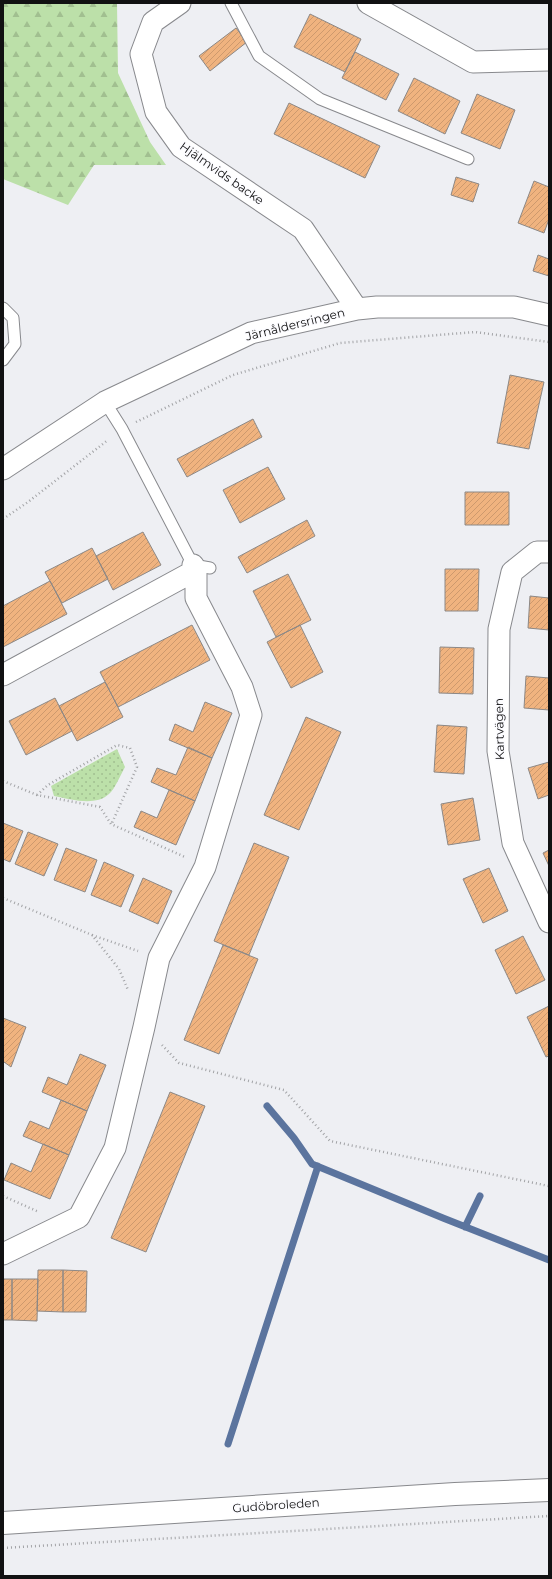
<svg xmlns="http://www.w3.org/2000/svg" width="552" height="1579" viewBox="0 0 552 1579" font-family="Montserrat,sans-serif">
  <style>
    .forest { fill: url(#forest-firs) }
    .park { fill: url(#park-dots) }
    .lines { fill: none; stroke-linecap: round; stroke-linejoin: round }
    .stream { stroke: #5b749e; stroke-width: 7 }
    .building { fill: url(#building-hatch); stroke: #8c8886 }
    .lane-casing { stroke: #88898d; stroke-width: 13 }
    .street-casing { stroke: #88898d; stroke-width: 23 }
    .secondary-casing { stroke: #88898d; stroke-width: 24 }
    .path { stroke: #a2a3a6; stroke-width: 2.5; stroke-dasharray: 1 3; stroke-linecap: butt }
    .lane { stroke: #fff; stroke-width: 11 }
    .street { stroke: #fff; stroke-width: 21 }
    .secondary { stroke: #fff; stroke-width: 22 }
    .labels { text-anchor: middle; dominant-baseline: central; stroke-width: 3; stroke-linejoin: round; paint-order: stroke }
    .street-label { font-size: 12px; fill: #111112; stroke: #fcfcff }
  </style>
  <defs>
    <pattern id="forest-firs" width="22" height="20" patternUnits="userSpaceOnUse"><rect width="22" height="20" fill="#bce0a9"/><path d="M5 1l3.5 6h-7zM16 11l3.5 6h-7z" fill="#a1bf90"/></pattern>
    <pattern id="park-dots" width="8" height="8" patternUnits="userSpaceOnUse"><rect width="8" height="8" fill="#bce0a9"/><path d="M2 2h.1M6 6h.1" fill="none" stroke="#a1bf90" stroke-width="1.8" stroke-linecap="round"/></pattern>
    <pattern id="building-hatch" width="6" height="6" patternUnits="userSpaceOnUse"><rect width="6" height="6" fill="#f0b37f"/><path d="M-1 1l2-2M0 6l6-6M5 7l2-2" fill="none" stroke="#cd996d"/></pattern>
  </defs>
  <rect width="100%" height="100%" fill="#eeeff3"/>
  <path class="forest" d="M3 3H117L118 73 150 142 166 165H94L68 205 3 179Z"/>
  <path class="park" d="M117 749 125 767C121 774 115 789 109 794 95 807 70 799 54 796L51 786Z"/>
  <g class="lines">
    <path class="stream" d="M267 1106 294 1138 312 1164 443 1218 549 1260
      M465 1227 480 1196
      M228 1444 318 1166"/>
  </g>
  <path class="building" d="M310 14 361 39 345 72 294 47Z
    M236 28 247 42 210 71 199 56Z
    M355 52 399 74 386 100 342 78Z
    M414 78 460 101 445 134 398 111Z
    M477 94 515 110 500 149 461 133Z
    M289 103 380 146 365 178 274 134Z
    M456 177 479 184 473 202 451 195Z
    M534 181 549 187V219L544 233 518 223Z
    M538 255 549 259V276L533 271Z
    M510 375 544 382 529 449 497 443Z
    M253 419 262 437 187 477 177 459Z
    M268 467 285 499 240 523 223 490Z
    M465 492H509V525H465Z
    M307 520 315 536 247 573 238 557Z
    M143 532 161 565 113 590 96 556Z
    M92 548 108 579 62 603 45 572Z
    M445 569H479L478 611H445Z
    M288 574 311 620 276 637 253 591Z
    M50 581 67 614 3 647V606Z
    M530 596 549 598V630L528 628Z
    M192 625 210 660 118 707 100 672Z
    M300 625 323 672 291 688 267 642Z
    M440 647 474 648 473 694 439 693Z
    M526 676 549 678V710L524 708Z
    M105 682 123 717 77 741 59 706Z
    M55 698 72 731 26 755 9 721Z
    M205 702 232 713 212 758 169 740 175 724 193 732Z
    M306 717 341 732 299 830 264 815Z
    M437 725 467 727 464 774 434 772Z
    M188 747 212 758 195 801 151 782 157 768 176 775Z
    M549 762V795L538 799 528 768Z
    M169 790 195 801 176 845 134 827 141 811 157 818Z
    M473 798 480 840 448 845 441 804Z
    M3 823 23 831 10 862 3 859Z
    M28 832 58 844 44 876 15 864Z
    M254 843 289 857 249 955 214 941Z
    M66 848 97 860 85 892 54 880Z
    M549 850V866L543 853Z
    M104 862 134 875 121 907 91 895Z
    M489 868 508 911 483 923 463 879Z
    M143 878 172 891 158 924 129 911Z
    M523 936 545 980 516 994 495 950Z
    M223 945 258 959 219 1054 184 1040Z
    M549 1006V1056L546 1057 527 1017Z
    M3 1018 26 1027 11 1067 4 1062 3 1065Z
    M80 1054 106 1065 87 1111 42 1092 48 1077 67 1085Z
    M170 1092 205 1106 146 1252 111 1238Z
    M61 1100 87 1111 69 1155 23 1136 30 1121 49 1129Z
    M43 1144 69 1155 50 1199 4 1180 11 1163 31 1172Z
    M38 1270H63V1312L37 1311Z
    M63 1270 87 1271 86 1312H63Z
    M3 1279H12V1320H3Z
    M12 1279H38L37 1321 12 1320Z"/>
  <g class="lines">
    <g class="lane-casing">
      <path id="lane" d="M231 3 259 56 320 99 468 159
        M3 308 13 318 15 344 3 360
        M105 402 122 429 193 565 210 568"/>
    </g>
    <g class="street-casing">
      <path id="street" d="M180 3 153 22 141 54 156 112 181 147 303 229 357 309
        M368 3 473 62 549 60
        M3 469 105 402 251 333 357 309 377 307H514L549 315
        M549 552H537L512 572 499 629 498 751 513 843 549 922
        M3 675 196 570
        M3 1254 79 1217 115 1148 144 1027 159 958 205 867 251 715 242 687 196 598V570L193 565"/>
    </g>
    <g class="secondary-casing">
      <path id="secondary" d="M3 1523 455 1494 549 1490"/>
    </g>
    <path class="path" d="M136 422 233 375 340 343 475 332 549 342
      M3 519 28 502 108 440
      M3 781 37 795 100 807 111 824 185 857
      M37 795 48 785 117 745 130 748 137 767 112 823
      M3 898 92 935 119 969 128 990
      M92 935 138 951
      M162 1045 179 1063 284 1090 330 1141 549 1186
      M3 1196 39 1212
      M3 1548 549 1516"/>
    <use href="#lane" class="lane"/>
    <use href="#street" class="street"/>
    <use href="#secondary" class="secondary"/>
  </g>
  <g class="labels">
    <g class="street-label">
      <text transform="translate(222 173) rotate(35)">Hjälmvids backe</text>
      <text transform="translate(295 324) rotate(-14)">Järnåldersringen</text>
      <text transform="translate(499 729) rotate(-91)">Kartvägen</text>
      <text transform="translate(276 1505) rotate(-4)">Gudöbroleden</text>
    </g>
  </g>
  <rect width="552" height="1579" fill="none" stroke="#111112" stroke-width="8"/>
</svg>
